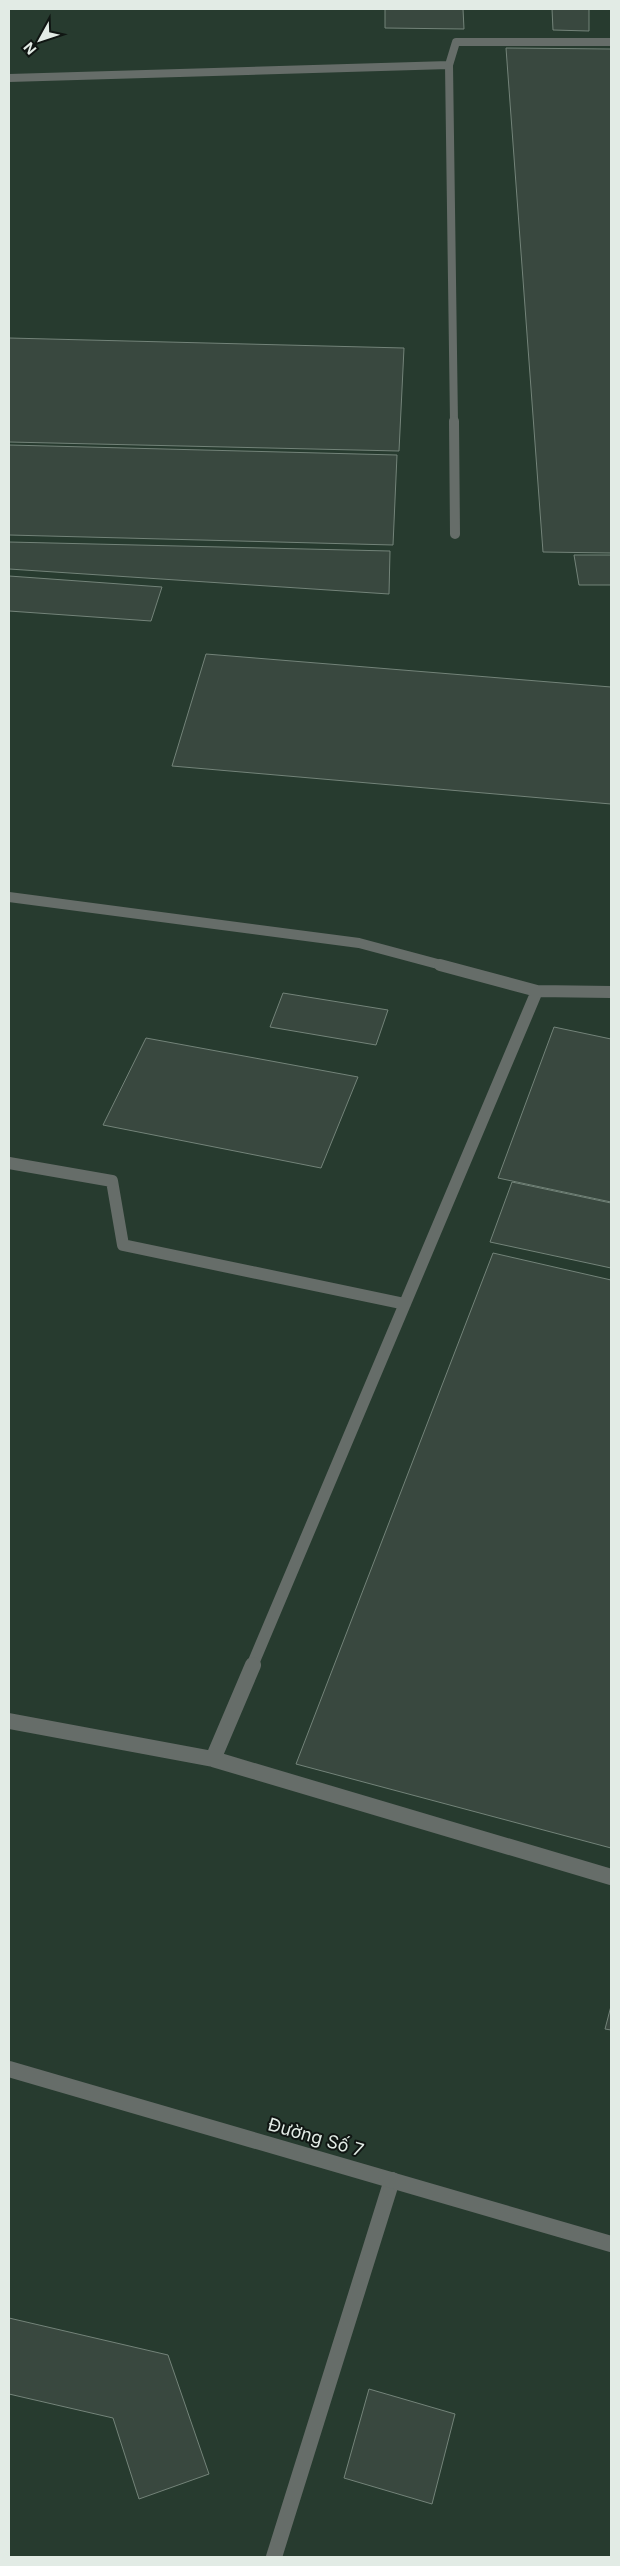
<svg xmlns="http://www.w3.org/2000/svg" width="620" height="2566" viewBox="0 0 620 2566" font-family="Inter,sans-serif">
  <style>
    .built { fill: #273b2f }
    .building { fill: #39483f; stroke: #738379 }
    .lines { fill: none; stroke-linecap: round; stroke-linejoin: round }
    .lane-far3 { stroke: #666d69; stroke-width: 8 }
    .lane-far2 { stroke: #666d69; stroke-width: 10 }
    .lane-far1 { stroke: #666d69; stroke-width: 12 }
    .lane { stroke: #666d69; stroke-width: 16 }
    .street { stroke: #666d69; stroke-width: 16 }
    .labels { text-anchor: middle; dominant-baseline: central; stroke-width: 4; stroke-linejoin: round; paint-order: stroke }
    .near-street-label { font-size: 18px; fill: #e2ebe5; stroke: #101613 }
  </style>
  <rect width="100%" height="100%" fill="#223028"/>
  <path class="built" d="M9 9H611V2557H9Z"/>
  <path class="building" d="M385 9H463L464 29 385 28Z
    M552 9H589V31L553 30Z
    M506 48 611 49V553L543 552Z
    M9 338 404 348 399 451 9 442Z
    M9 445 397 455 393 545 9 535Z
    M9 542 390 551 389 594 9 569Z
    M574 555H611V585H579Z
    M9 576 162 587 151 621 9 611Z
    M206 654 611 687V804L172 766Z
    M283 993 388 1010 376 1045 270 1027Z
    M554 1027 611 1039V1202L498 1178Z
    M146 1038 358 1077 321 1168 103 1125Z
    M512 1182 611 1203V1268L490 1242Z
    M493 1253 611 1280V1848L296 1764Z
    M611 2006V2030L605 2029Z
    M9 2318 168 2355 209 2474 139 2499 113 2418 9 2394Z
    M369 2389 455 2414 432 2504 344 2478Z"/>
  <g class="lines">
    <path class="lane-far3" d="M9 78 449 65
      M454 423 449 65 456 42H611"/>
    <path class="lane-far2" d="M454 421 455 534
      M9 897 359 943 445 966"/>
    <path class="lane-far1" d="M440 965 537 991
      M9 1163 112 1181 123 1245 405 1304
      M252 1666 537 991 611 992"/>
    <path class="lane" d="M9 1721 213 1759 611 1877
      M213 1759 253 1665
      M274 2557 392 2180"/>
    <path class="street" d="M9 2069 611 2244"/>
  </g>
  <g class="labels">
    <g class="near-street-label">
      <text transform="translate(316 2137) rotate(16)">Đường Số 7</text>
    </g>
  </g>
  <rect width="620" height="2566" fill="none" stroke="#e2ebe5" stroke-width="20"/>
  <g transform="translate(40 40) rotate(230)" stroke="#101613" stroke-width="4" paint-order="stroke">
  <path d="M0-4L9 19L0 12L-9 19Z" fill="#e2ebe5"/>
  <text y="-8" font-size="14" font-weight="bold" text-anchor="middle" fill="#e2ebe5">N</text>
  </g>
</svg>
